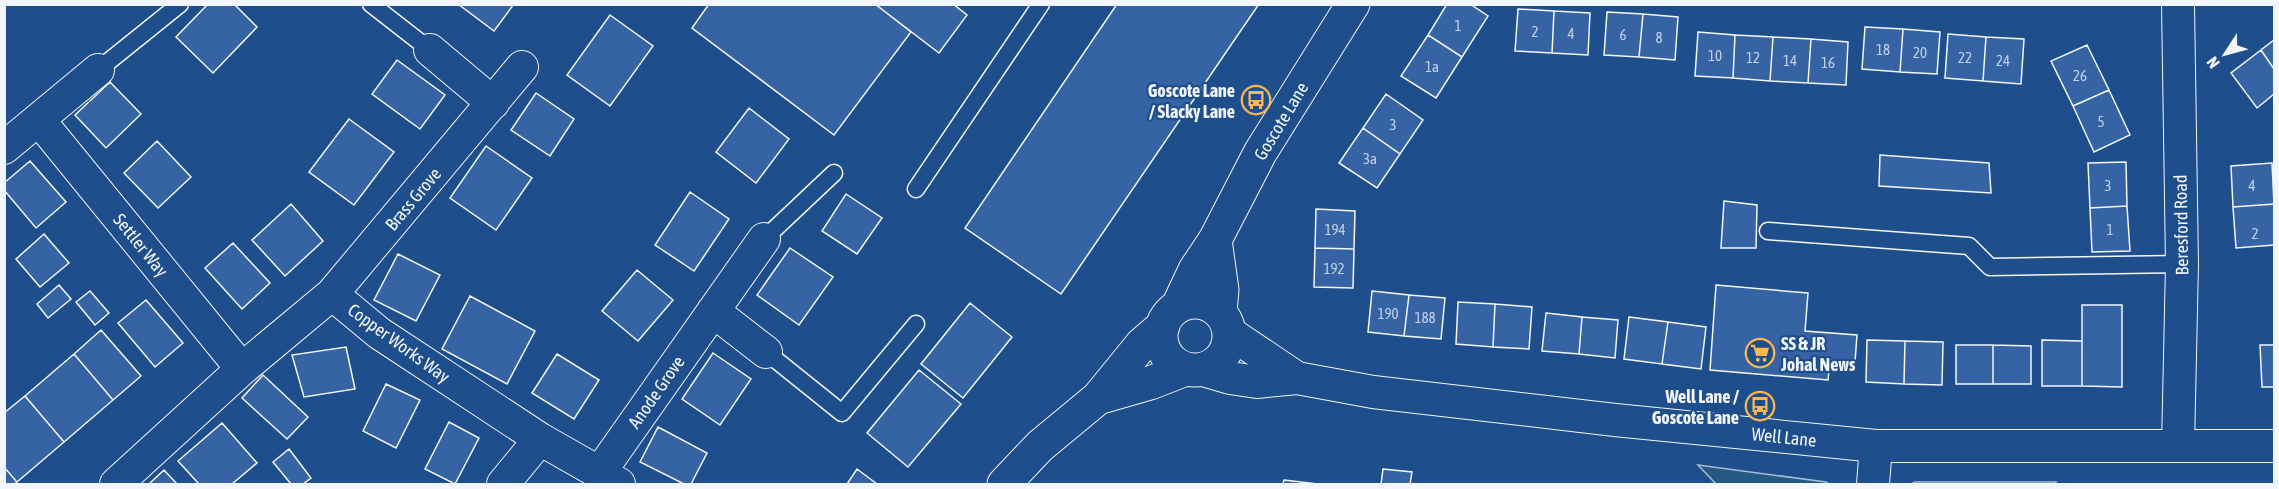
<svg xmlns="http://www.w3.org/2000/svg" width="2279" height="489" viewBox="0 0 2279 489" font-family="'Asap Condensed',sans-serif">
  <style>
    .green { fill: #245a82; stroke: #a8bbd7; stroke-width: 1.5 }
    .building { fill: #3563a3; stroke: #f2f6ff; stroke-width: 1.5 }
    .lines { fill: none; stroke-linecap: round; stroke-linejoin: round }
    .lane-casing { stroke: #f2f6ff; stroke-width: 19 }
    .street-casing { stroke: #f2f6ff; stroke-width: 34 }
    .secondary-casing { stroke: #f2f6ff; stroke-width: 35 }
    .lane { stroke: #1f4e8c; stroke-width: 16 }
    .street { stroke: #1f4e8c; stroke-width: 32 }
    .secondary { stroke: #1f4e8c; stroke-width: 33 }
    .labels { text-anchor: middle; dominant-baseline: central; stroke-width: 4.5; stroke-linejoin: round; paint-order: stroke }
    .number-label { font-size: 15px; fill: #c3d1e8 }
    .poi-label { font-size: 18px; font-weight: bold; fill: #f2f6ff; stroke: #1f4e8c; text-anchor: end }
    .street-label { font-size: 18px; fill: #f2f6ff; stroke: #1f4e8c }
  </style>
  <rect width="100%" height="100%" fill="#1f4e8c"/>
  <path class="green" d="M1698 465 1826 482 1829 484H1716Z
    M1915 482H2056L2054 484H1911Z"/>
  <path class="building" d="M208 4H234L257 27 213 73 176 37Z
    M458 4H514L494 31Z
    M709 4H875L911 32 834 135 692 28Z
    M875 4H953L967 15 939 53Z
    M1117 4H1259L1061 294 965 228Z
    M1447 4H1470L1488 16 1462 57 1428 35Z
    M1518 9 1554 11 1552 53 1515 51Z
    M1554 11 1590 13 1588 55 1552 53Z
    M1607 12 1643 14 1639 57 1604 55Z
    M1643 14 1678 17 1675 60 1639 57Z
    M610 15 653 46 610 106 567 75Z
    M1865 27 1903 29 1900 72 1862 69Z
    M1903 29 1940 32 1937 74 1900 72Z
    M1698 32 1735 35 1733 78 1695 76Z
    M1948 34 1986 37 1983 81 1945 78Z
    M1428 35 1462 57 1436 98 1401 76Z
    M1735 35 1773 37 1770 81 1733 78Z
    M1773 37 1811 39 1808 83 1770 81Z
    M1986 37 2024 39 2021 84 1983 81Z
    M1811 39 1848 42 1846 85 1808 83Z
    M2274 40V69L2261 50Z
    M2087 45 2109 90 2073 106 2051 61Z
    M2261 50 2274 69V94L2257 108 2231 73Z
    M397 60 445 95 420 129 372 94Z
    M110 82 141 114 106 148 75 115Z
    M2109 90 2130 135 2094 152 2073 106Z
    M536 93 574 119 550 156 511 130Z
    M1386 94 1423 120 1400 154 1363 128Z
    M749 108 789 139 756 183 716 152Z
    M349 119 394 152 354 205 309 172Z
    M1363 128 1400 154 1377 188 1339 163Z
    M157 141 191 177 158 208 124 173Z
    M486 146 532 178 496 230 450 198Z
    M1880 155 1989 163 1991 193 1879 186Z
    M30 161 66 202 36 228 4 190V183Z
    M2126 162 2127 206 2090 208 2088 163Z
    M2272 163 2274 204 2233 207 2231 166Z
    M690 192 729 219 694 271 655 245Z
    M846 194 882 218 857 254 822 231Z
    M1724 201 1757 205 1756 248H1721Z
    M291 204 323 241 285 276 252 240Z
    M2274 204V245L2236 248 2233 207Z
    M2127 206 2130 251 2092 252 2090 208Z
    M1316 209 1355 211 1354 249 1315 248Z
    M44 234 69 263 40 287 16 259Z
    M233 243 270 283 242 309 205 268Z
    M790 248 833 277 799 325 757 295Z
    M1315 248 1354 249 1353 288 1314 287Z
    M398 254 440 275 416 321 374 300Z
    M637 270 673 300 638 341 602 311Z
    M59 285 71 299 48 318 37 304Z
    M1716 285 1808 293 1805 331 1857 335 1855 362 1830 360 1828 380 1710 370Z
    M90 291 109 313 95 325 76 302Z
    M1372 291 1409 295 1404 336 1368 332Z
    M1409 295 1445 298 1441 339 1404 336Z
    M470 296 535 331 507 384 442 349Z
    M146 300 183 343 155 367 118 323Z
    M1458 302 1495 304 1493 347 1456 344Z
    M970 303 1012 337 963 398 921 364Z
    M1495 304 1532 307 1529 349 1493 347Z
    M2082 305H2122V387L2082 386Z
    M1546 313 1582 317 1579 354 1542 351Z
    M1582 317 1618 320 1615 358 1579 354Z
    M1629 317 1668 322 1662 364 1624 359Z
    M1668 322 1706 327 1701 369 1662 364Z
    M101 330 141 376 113 400 74 354Z
    M1867 340 1905 341 1904 384 1866 382Z
    M2042 340 2082 341V386H2042Z
    M1905 341 1943 342 1942 385 1904 384Z
    M1956 345H1993V384H1956Z
    M1993 345 2031 346V384H1993Z
    M2260 345H2274V387H2262Z
    M346 347 355 389 304 397 292 355Z
    M713 353 751 379 720 425 682 399Z
    M74 354 113 400 64 442 25 396Z
    M557 354 599 380 574 419 532 393Z
    M919 370 961 404 908 467 867 433Z
    M263 375 308 417 287 439 242 398Z
    M386 384 420 400 396 448 363 431Z
    M25 396 64 442 17 482 4 467V413Z
    M449 422 479 438 455 484 425 469Z
    M222 423 257 463 232 484H199L178 461Z
    M658 427 707 453 691 484H684L640 462Z
    M289 449 311 478 303 484H291L273 462Z
    M4 467 17 482 14 484H4Z
    M857 469 877 484H847Z
    M1383 469 1412 472 1410 484H1381Z
    M164 470 177 484H149Z
    M1284 480 1318 484H1283Z"/>
  <g class="lines">
    <g class="lane-casing">
      <path id="lane" d="M371 4 430 50
        M98 70 180 4
        M916 189 1041 4
        M1768 231 1969 246 1990 267 2182 264
        M764 239 834 173
        M766 352 842 413 916 324"/>
    </g>
    <g class="street-casing">
      <path id="street" d="M2178 4 2182 264 2178 446
        M430 50 493 103
        M39 120 242 369
        M4 148 98 70
        M332 294 522 67
        M713 311 766 352
        M1230 333 1297 378
        M1203 370 1230 378 1257 382 1297 378 1373 392 1615 420 1876 446H2274
        M600 472 764 239
        M116 484 242 369 332 294 379 333 540 439 619 484
        M503 484 540 439
        M1873 484 1876 446"/>
    </g>
    <g class="secondary-casing">
      <path id="secondary" d="M1215 240 1222 290 1220 312
        M1161 336a34 34 0 1 1 68 0a34 34 0 1 1-68 0Z
        M1178 306 1195 270 1215 240 1260 153 1353 4
        M1098 398 1150 383 1186 369
        M1004 484 1040 446 1098 398 1142 344 1163 326"/>
    </g>
    <use href="#lane" class="lane"/>
    <use href="#street" class="street"/>
    <use href="#secondary" class="secondary"/>
  </g>
  <defs>
    <g id="bus-ring" transform="scale(1.5)"><circle r="9.5" fill="#1f4e8c" stroke="#ffb74d" stroke-width="1.5"/><path d="M-5-6H5V4H4V6H2V4H-2V6H-4V4H-5ZM-3.5-4V0h7V-4ZM-3.5 1.2v1.5H-2V1.2ZM2 1.2v1.5H3.5V1.2Z" fill="#ffb74d"/></g>
    <g id="supermarket-ring" transform="scale(1.5)"><circle r="9.5" fill="#1f4e8c" stroke="#ffb74d" stroke-width="1.5"/><path d="M-6-5.5h2.5l.6 2H6L4.5 2H-2.5L-4.4-4H-6ZM-1.5 3.2a1.3 1.3 0 1 0 .1 0ZM3 3.2a1.3 1.3 0 1 0 .1 0Z" fill="#ffb74d"/></g>
  </defs>
  <g fill-rule="evenodd">
    <use href="#bus-ring" x="1256" y="100"/>
    <use href="#supermarket-ring" x="1760" y="353"/>
    <use href="#bus-ring" x="1760" y="406"/>
  </g>
  <g class="labels">
    <g class="number-label">
      <text x="1458" y="25">1</text>
      <text x="1535" y="31">2</text>
      <text x="1571" y="33">4</text>
      <text x="1623" y="34">6</text>
      <text x="1659" y="37">8</text>
      <text x="1883" y="49">18</text>
      <text x="1920" y="52">20</text>
      <text x="1715" y="55">10</text>
      <text x="1753" y="57">12</text>
      <text x="1965" y="57">22</text>
      <text x="1790" y="60">14</text>
      <text x="2003" y="60">24</text>
      <text x="1828" y="62">16</text>
      <text x="1432" y="66">1a</text>
      <text x="2080" y="75">26</text>
      <text x="2101" y="121">5</text>
      <text x="1393" y="124">3</text>
      <text x="1370" y="158">3a</text>
      <text x="2108" y="185">3</text>
      <text x="2252" y="185">4</text>
      <text x="1335" y="229">194</text>
      <text x="2110" y="229">1</text>
      <text x="2255" y="233">2</text>
      <text x="1334" y="268">192</text>
      <text x="1388" y="313">190</text>
      <text x="1425" y="317">188</text>
    </g>
    <g class="poi-label">
      <text x="1235" y="90">Goscote Lane<tspan x="1235" dy="21">/ Slacky Lane</tspan></text>
      <text x="1781" y="343" text-anchor="start">SS &amp; JR<tspan x="1781" dy="21">Johal News</tspan></text>
      <text x="1739" y="396">Well Lane /<tspan x="1739" dy="21">Goscote Lane</tspan></text>
    </g>
    <g class="street-label">
      <text transform="translate(1281 121) rotate(-59)">Goscote Lane</text>
      <text transform="translate(413 199) rotate(-50)">Brass Grove</text>
      <text transform="translate(2181 225) rotate(-91)">Beresford Road</text>
      <text transform="translate(141 245) rotate(51)">Settler Way</text>
      <text transform="translate(399 343) rotate(36)">Copper Works Way</text>
      <text transform="translate(656 392) rotate(-55)">Anode Grove</text>
      <text transform="translate(1784 437) rotate(6)">Well Lane</text>
    </g>
  </g>
  <rect width="2279" height="489" fill="none" stroke="#f2f6ff" stroke-width="12"/>
  <g transform="translate(2225 54) rotate(234)" stroke="#1f4e8c" stroke-width="4.5" paint-order="stroke">
  <path d="M0-4.5L10 22L0 15L-10 22Z" fill="#f2f6ff"/>
  <text y="-9" font-size="16" font-weight="bold" text-anchor="middle" fill="#f2f6ff">N</text>
  </g>
</svg>
